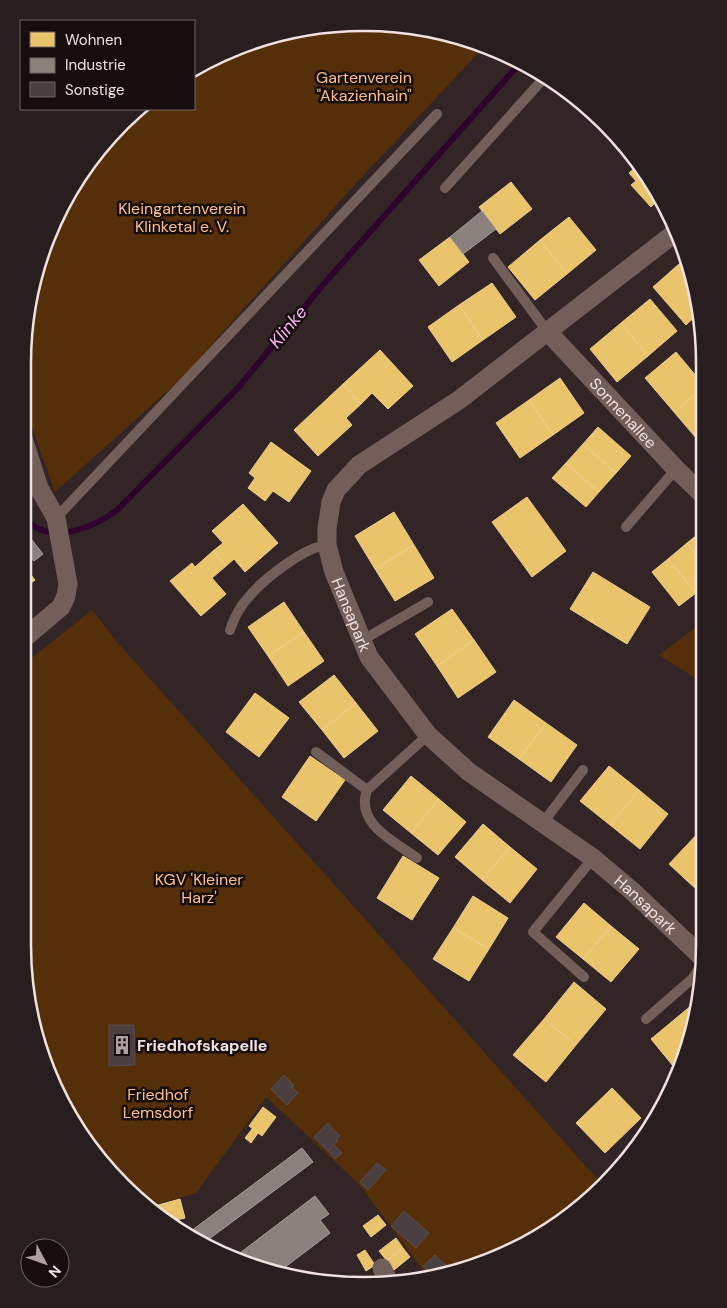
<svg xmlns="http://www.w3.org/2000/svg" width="727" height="1308" viewBox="0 0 727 1308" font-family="'DM Sans',sans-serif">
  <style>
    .green { fill: #542f09 }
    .homes { fill: #e9c46a; stroke: #eccd8e }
    .industry { fill: #8a817c; stroke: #a99e9a }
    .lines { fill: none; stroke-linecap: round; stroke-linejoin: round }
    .stream { stroke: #2e032d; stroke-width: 6 }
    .building { fill: #4b3f41; stroke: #584c4f }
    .service { stroke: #735f5a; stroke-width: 10 }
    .minor { stroke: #735f5a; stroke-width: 19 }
    .labels { text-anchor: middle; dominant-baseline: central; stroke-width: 5; stroke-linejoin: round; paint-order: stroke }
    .park-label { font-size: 16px; fill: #fac08f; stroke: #180d0e }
    .street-label { font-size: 16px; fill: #f2e1e1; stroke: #180d0e }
    .poi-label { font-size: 16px; font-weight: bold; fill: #f2e1e1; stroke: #180d0e; text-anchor: start }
    .water-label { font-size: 18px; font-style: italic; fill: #fcb3f8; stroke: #180d0e }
    .rim { fill: none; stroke: #f2e1e1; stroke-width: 2.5 }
  </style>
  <rect width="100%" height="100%" fill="#332526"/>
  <path class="green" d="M341 23C390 25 440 26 485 46L357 182 182 378 55 492 23 402V341L41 254 68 193 107 138 139 109H194V69C241 40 288 32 341 23Z
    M92 610 118 643 602 1184 588 1201 494 1260 427 1275 358 1183 266 1097 196 1193 151 1206 93 1152 41 1054 23 945V665Z
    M703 622V683L659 655Z"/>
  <path class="homes" d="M639 164 647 174 659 199 651 207 631 185 636 181 629 173Z
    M511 182 532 209 500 234 479 207Z
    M569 217 596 250 567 274 540 240Z
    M450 237 469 262 439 286 419 260Z
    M540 240 567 274 535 300 508 267Z
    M687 257 700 312 686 325 653 287Z
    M492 283 516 317 483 340 459 305Z
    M650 299 677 331 648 356 621 323Z
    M459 305 483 340 452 362 428 327Z
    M621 323 648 356 617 382 590 349Z
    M380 350 413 386 388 409 372 393 361 404 343 384Z
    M676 352 702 383V388L674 412 645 378Z
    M560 378 584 413 553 435 529 400Z
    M343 384 361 404 346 418 352 425 318 456 294 430Z
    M702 388V445L674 412Z
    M529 400 553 435 520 458 496 423Z
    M598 427 631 456 616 473 583 444Z
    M271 442 311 471 289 502 273 491 265 501 248 488 255 478 249 473Z
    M583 444 616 473 599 492 566 463Z
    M566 463 599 492 586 507 552 478Z
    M527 497 566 551 532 577 492 522Z
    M243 504 278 543 245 572 234 559 226 566 213 551 223 543 212 531Z
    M394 512 414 545 375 569 355 536Z
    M702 531V562L687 543Z
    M687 543 702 562 703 588 696 593 668 559Z
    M414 545 434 578 395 601 375 569Z
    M213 551 226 566 212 578 226 594 201 616 170 581 192 563 195 567Z
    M668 559 696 593 679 606 652 572Z
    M23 565 35 580 23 589Z
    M593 572 650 607 627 644 570 609Z
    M284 602 304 632 268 656 248 627Z
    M452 609 474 640 437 666 415 634Z
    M304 632 324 661 288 686 268 656Z
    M474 640 496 672 458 698 437 666Z
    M334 675 356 703 322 730 299 702Z
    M255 693 289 718 259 757 226 732Z
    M514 700 546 723 519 759 488 737Z
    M356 703 378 731 344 758 322 730Z
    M546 723 577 745 551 782 519 759Z
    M310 756 345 780 316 821 282 797Z
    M609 766 639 790 610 825 580 801Z
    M411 776 439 799 411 833 383 810Z
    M639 790 668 814 640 849 610 825Z
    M439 799 466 822 438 855 411 833Z
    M483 824 510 847 482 880 455 857Z
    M700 831 703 834 704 883 697 890 669 864Z
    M510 847 537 869 510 903 482 880Z
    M403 856 439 878 412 920 377 898Z
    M704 883V896L697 890Z
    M473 896 508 918 489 949 453 928Z
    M584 903 611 926 583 959 556 937Z
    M611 926 639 949 611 982 583 959Z
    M453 928 489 949 469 981 433 959Z
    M574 982 606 1009 576 1045 544 1019Z
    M692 1005 695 1008 686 1054 678 1072 651 1039Z
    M544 1019 576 1045 546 1082 513 1055Z
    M612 1088 641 1118 605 1153 576 1123Z
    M263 1107 276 1117 262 1136 249 1126Z
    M252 1129 258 1133 251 1143 245 1138Z
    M180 1199 185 1218 168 1222 151 1207Z
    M378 1215 386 1225 371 1237 363 1226Z
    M396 1238 403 1248 387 1261 379 1251Z
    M403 1248 410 1257 394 1270 387 1261Z
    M365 1250 375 1265 366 1271 357 1255Z"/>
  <path class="industry" d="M482 211 496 229 463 254 450 237Z
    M23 493 32 499 25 509 23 508Z
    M24 530 43 554 34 561 23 547Z
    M302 1148 313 1162 205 1242 187 1234Z
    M315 1196 329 1214 320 1220 330 1233 276 1274 236 1256Z"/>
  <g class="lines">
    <path class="stream" d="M23 518C28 521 33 526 39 529 63 540 98 525 117 510L238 388 321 287 521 62"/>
  </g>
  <path class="building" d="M109 1025H134L135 1065 109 1066Z
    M284 1075 294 1085 292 1087 298 1093 287 1105 271 1089Z
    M328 1123 340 1136 336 1139 338 1141 328 1151 314 1137Z
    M334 1145 342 1153 335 1159 328 1151Z
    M377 1163 386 1170 368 1190 360 1182Z
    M404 1211 429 1233 416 1248 391 1226Z
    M435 1255 446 1265 438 1273 431 1274 423 1266Z"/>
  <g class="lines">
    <path class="service" d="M445 188 545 77
      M493 258 547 331
      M56 518 437 114
      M626 527 676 469
      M230 630C234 618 239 608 247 599 262 580 304 547 327 545
      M361 641 428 602
      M316 752 367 790
      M542 824 583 770
      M417 858C394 841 355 824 367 790L428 735
      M584 977 533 932 593 858
      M646 1019 693 978 704 961"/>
    <g class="minor">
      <path id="s1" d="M676 232 459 400 359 465 336 490 331 502 327 529V545L334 572 369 657 428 735 469 772 593 858 631 890 704 959"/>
      <path id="s2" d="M547 331 676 469 702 494"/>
      <path d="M23 639 61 607 66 596 68 584 56 518 39 488 23 438"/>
      <path d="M382 1268 390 1284"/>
    </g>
  </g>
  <defs>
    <g id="building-bare" transform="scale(1.5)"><path d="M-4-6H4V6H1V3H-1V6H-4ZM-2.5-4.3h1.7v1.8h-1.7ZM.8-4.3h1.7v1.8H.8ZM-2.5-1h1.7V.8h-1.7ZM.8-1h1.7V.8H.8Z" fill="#af9fa0" stroke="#180d0e" stroke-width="2.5" paint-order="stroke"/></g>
  </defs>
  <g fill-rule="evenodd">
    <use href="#building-bare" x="122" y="1045"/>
  </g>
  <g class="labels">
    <g class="park-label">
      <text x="364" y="77">Gartenverein<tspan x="364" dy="18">"Akazienhain"</tspan></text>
      <text x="182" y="208">Kleingartenverein<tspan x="182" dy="18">Klinketal e. V.</tspan></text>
      <text x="199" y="879">KGV 'Kleiner<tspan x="199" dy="18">Harz'</tspan></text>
      <text x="158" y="1094">Friedhof<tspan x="158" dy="18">Lemsdorf</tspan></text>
    </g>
    <g class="street-label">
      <text stroke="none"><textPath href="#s2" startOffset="112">Sonnenallee</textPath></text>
      <text stroke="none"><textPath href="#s1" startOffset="558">Hansapark</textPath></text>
      <text stroke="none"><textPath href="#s1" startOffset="978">Hansapark</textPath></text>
    </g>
    <g class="poi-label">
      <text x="137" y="1045">Friedhofskapelle</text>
    </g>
    <g class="water-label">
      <text transform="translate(288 327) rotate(-51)">Klinke</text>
    </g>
  </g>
  <path d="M0 0H727V1308H0ZM363 31H364A332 332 0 0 1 696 363V945A332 332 0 0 1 364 1277H363A332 332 0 0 1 31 945V363A332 332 0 0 1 363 31Z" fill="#291e1f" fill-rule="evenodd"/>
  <path class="rim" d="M363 31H364A332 332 0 0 1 696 363V945A332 332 0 0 1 364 1277H363A332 332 0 0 1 31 945V363A332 332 0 0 1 363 31Z"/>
  <rect x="20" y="20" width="175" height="90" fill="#180d0e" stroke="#6f6262"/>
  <rect x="30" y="32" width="25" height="15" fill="#e9c46a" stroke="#6f6262"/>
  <text x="65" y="45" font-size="15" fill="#f2e1e1">Wohnen</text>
  <rect x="30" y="58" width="25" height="15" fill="#8a817c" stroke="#6f6262"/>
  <text x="65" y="70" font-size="15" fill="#f2e1e1">Industrie</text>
  <rect x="30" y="82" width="25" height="15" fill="#4b3f41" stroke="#6f6262"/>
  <text x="65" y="95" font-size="15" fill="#f2e1e1">Sonstige</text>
  <g transform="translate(45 1263) rotate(131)"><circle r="24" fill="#180d0e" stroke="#6f6262"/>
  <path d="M0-4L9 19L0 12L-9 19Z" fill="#af9fa0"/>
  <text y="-8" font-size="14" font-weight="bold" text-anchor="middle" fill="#f2e1e1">N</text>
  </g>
</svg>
